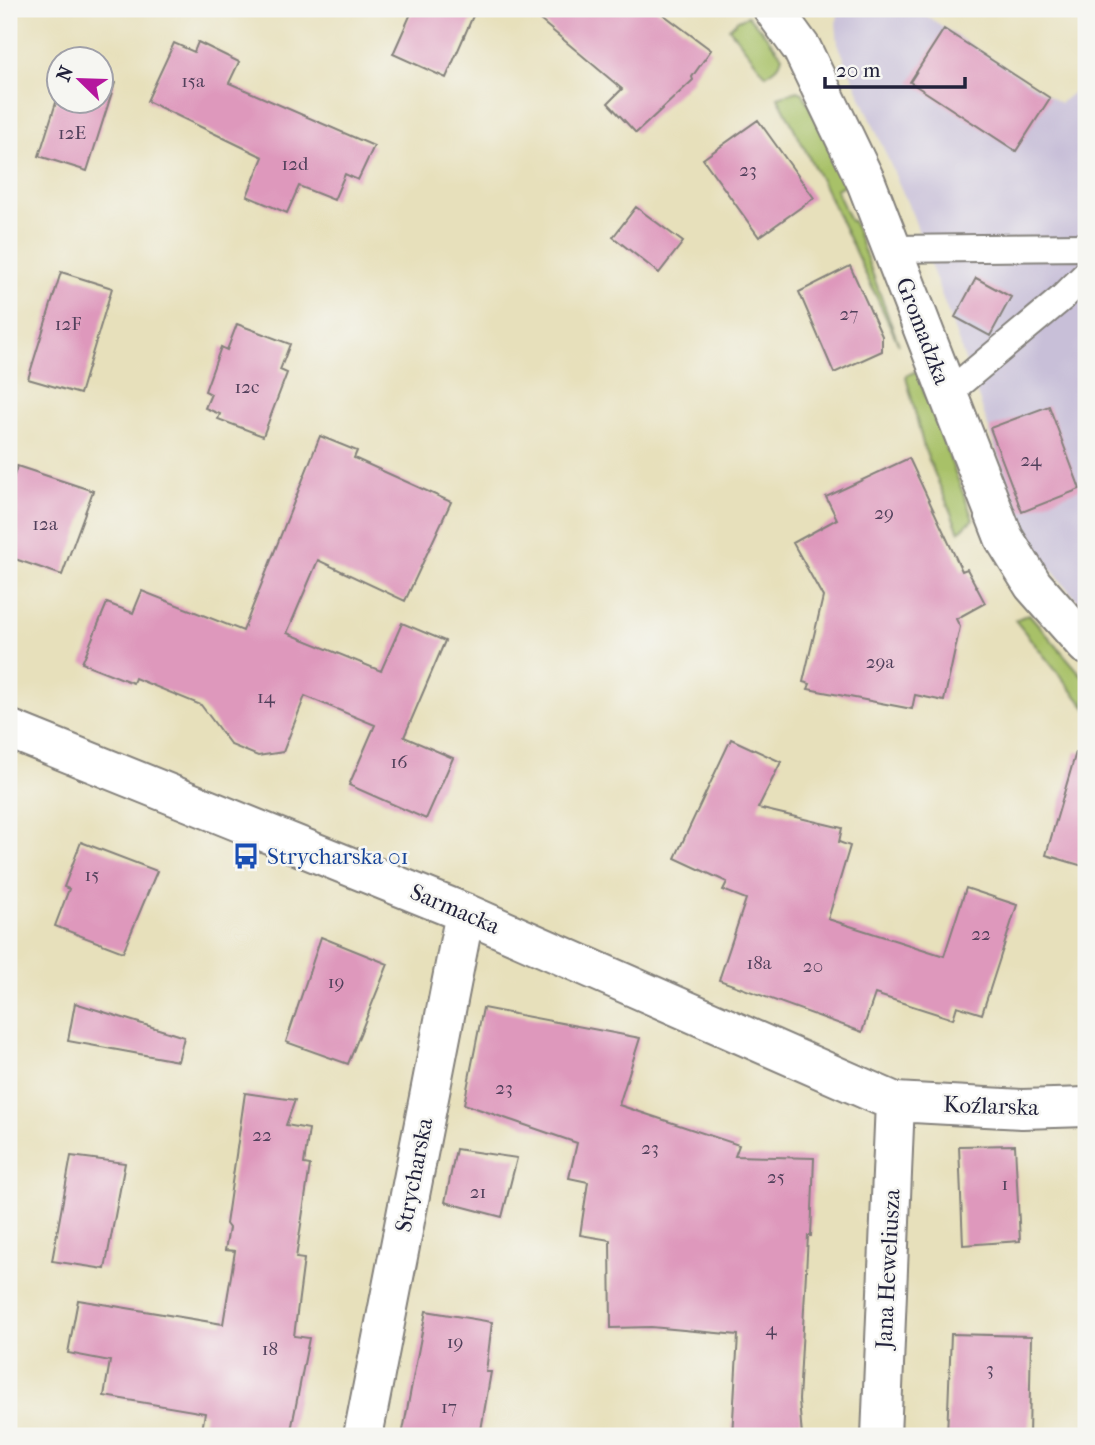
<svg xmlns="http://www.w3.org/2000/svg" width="1095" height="1445" viewBox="0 0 1095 1445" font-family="'IM FELL French Canon',serif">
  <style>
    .industrial { fill: #c8bfd8 }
    .green { fill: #a8c167; stroke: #657251; stroke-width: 2 }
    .building { fill: #de98bc }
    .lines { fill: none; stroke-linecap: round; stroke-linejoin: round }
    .service-casing { stroke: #84817b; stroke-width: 30 }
    .minor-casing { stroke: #84817b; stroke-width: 42 }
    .service { stroke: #fff; stroke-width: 26 }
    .minor { stroke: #fff; stroke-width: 38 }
    .labels { text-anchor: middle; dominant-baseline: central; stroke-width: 5; stroke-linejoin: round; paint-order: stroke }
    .number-label { font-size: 19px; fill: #51405b }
    .street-label { font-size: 23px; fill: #22223b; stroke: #f6f6f2 }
    .transit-label { font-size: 23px; fill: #164399; stroke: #f6f6f2; text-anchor: start }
  </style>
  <rect width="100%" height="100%" fill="#f6f6f2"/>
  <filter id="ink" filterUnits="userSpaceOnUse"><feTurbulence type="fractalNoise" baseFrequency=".0143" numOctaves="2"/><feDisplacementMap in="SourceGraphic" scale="14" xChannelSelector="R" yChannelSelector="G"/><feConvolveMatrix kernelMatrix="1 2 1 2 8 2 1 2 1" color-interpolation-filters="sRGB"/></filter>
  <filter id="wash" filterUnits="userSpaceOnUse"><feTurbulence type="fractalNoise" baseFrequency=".00686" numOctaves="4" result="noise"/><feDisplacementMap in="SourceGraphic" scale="28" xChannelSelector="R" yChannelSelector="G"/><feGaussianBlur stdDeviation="1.57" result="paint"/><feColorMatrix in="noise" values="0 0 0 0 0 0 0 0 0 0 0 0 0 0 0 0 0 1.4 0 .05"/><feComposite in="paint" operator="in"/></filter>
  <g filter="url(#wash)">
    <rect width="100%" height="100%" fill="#e7e0bb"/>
    <path class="industrial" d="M840 9H916L1060 103 1086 82V611L1035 550 1019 520 979 399 913 216 838 44 836 23Z"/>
    <path class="green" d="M748 16 764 33 782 56 779 65 766 75 729 28 738 20Z
      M797 91 803 93 846 184 836 189 850 221H853L899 345 828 194 778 97Z
      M916 371 973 519 959 532 924 448 906 376Z
      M1029 614 1086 680V708L1015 620Z"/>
    <g id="blocks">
      <path class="building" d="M413 9H476L446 78 393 54Z
        M527 9H656L711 50 692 77 693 80 636 133 608 103 622 89Z
        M944 29 1050 98 1016 151 910 82Z
        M198 42 239 62 229 83 374 146 358 180 345 174 334 200 299 186 287 213 247 196 263 157 147 101 174 43 194 52Z
        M102 79 115 83 87 171 39 156 60 90V102H102Z
        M758 120 814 198 759 237 703 159Z
        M636 207 683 242 659 273 613 237Z
        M850 266 882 336V351L834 373 799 292Z
        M61 272 112 288 80 394 28 379Z
        M976 278 1011 297 990 336 955 317Z
        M237 324 290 344 280 370 287 373 263 436 218 419 220 414 205 408 211 394 205 391 221 347 227 350Z
        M1049 406 1080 489 1022 512 990 428Z
        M320 436 357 451 354 458 451 502 405 601 318 560 287 633 381 671 402 623 445 641 404 737 453 758 426 819 349 785 375 725 305 696 283 752 258 756 231 745 201 705 135 678 133 683 82 663 107 603 133 613 142 591 243 631Z
        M909 458 962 571 967 569 985 603 956 619 960 627 944 701 915 695 912 709 808 689 810 684 803 682 823 597 793 543 837 519 826 497Z
        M17 466 93 491 62 575 9 557V492Z
        M731 739 781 762 758 808 842 828 839 842 850 846 828 919 944 956 966 888 1017 905 982 1014 957 1006 953 1019 875 994 862 1032 719 980 746 899 723 890 727 882 675 858Z
        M1076 752 1086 753V867L1046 855Z
        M81 842 157 871 123 952 55 926 69 889 64 887Z
        M321 937 388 964 348 1064 286 1042Z
        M75 1003 184 1037 178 1061 68 1041Z
        M483 1008 640 1038 619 1105 739 1145 735 1156 814 1158 811 1236H808L799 1400 802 1436H732L738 1335 651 1327 611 1328 610 1240 580 1235 588 1182 569 1178 577 1143 464 1104Z
        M245 1093 295 1100 286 1125 309 1129 304 1164 310 1165 296 1258 304 1259 294 1336 309 1338 290 1436H201L205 1413 104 1396 110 1361 68 1353 78 1300 223 1324 235 1251 225 1250 229 1228 226 1224Z
        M1015 1145 1020 1241 963 1245 959 1146Z
        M456 1149 517 1158 502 1217 445 1202Z
        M71 1156 125 1163 105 1269 52 1261Z
        M426 1311 492 1322 486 1372H491L480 1436H402Z
        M951 1334 1031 1336 1029 1436H947Z"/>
    </g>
  </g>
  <g filter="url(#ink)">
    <use href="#blocks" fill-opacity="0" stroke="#84817b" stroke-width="2"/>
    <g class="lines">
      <g class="service-casing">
        <path id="service" d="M892 249 1086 247
          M947 394 1062 298 1086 274"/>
      </g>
      <g class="minor-casing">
        <path id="minor" d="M773 9 802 49 866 182 1004 538 1033 585 1086 645
          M9 729 465 913 895 1102 1022 1109 1086 1107
          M363 1436 465 913
          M881 1436 895 1102"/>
      </g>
      <use href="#service" class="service"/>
      <use href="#minor" class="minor"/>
    </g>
  </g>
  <defs>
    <g id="bus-bare" transform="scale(2.1)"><path d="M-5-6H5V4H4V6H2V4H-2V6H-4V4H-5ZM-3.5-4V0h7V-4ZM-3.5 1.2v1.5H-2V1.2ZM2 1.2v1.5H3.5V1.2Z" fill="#1a4fb4" stroke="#f6f6f2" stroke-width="2.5" paint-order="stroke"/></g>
  </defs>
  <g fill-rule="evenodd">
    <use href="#bus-bare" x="246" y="856"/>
  </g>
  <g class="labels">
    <g class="number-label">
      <text x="193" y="81">15a</text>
      <text x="72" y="133">12E</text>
      <text x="295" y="164">12d</text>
      <text x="748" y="170">23</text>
      <text x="849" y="314">27</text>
      <text x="68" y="324">12F</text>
      <text x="247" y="387">12c</text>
      <text x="1031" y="460">24</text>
      <text x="884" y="513">29</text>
      <text x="45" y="524">12a</text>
      <text x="880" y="662">29a</text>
      <text x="266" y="697">14</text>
      <text x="399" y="762">16</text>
      <text x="92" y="875">15</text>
      <text x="981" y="934">22</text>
      <text x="759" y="963">18a</text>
      <text x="813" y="966">20</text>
      <text x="336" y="982">19</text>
      <text x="504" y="1088">23</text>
      <text x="262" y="1135">22</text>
      <text x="650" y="1148">23</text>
      <text x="776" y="1177">25</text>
      <text x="1005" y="1184">1</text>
      <text x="478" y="1192">21</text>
      <text x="771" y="1329">4</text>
      <text x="455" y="1342">19</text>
      <text x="270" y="1349">18</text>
      <text x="990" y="1369">3</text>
      <text x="449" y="1407">17</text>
    </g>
    <g class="street-label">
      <text transform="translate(923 331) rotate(69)">Gromadzka</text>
      <text transform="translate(455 909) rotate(23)">Sarmacka</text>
      <text transform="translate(991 1106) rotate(2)">Koźlarska</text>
      <text transform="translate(414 1175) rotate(-79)">Strycharska</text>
      <text transform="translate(888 1269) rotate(-87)">Jana Heweliusza</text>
    </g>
    <g class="transit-label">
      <text x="267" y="856">Strycharska 01</text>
    </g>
  </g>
  <rect width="1095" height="1445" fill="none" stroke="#f6f6f2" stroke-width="35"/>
  <g transform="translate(80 80) rotate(293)"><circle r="33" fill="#f6f6f2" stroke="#a1a1a9" stroke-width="2"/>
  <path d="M0-5L12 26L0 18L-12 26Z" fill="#b5179e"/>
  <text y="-10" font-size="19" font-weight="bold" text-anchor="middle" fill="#22223b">N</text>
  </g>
  <path d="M825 77v10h140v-10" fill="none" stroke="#22223b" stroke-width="3.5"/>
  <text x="836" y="77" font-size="21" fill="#22223b" stroke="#f6f6f2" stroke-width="5" paint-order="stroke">20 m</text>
</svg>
